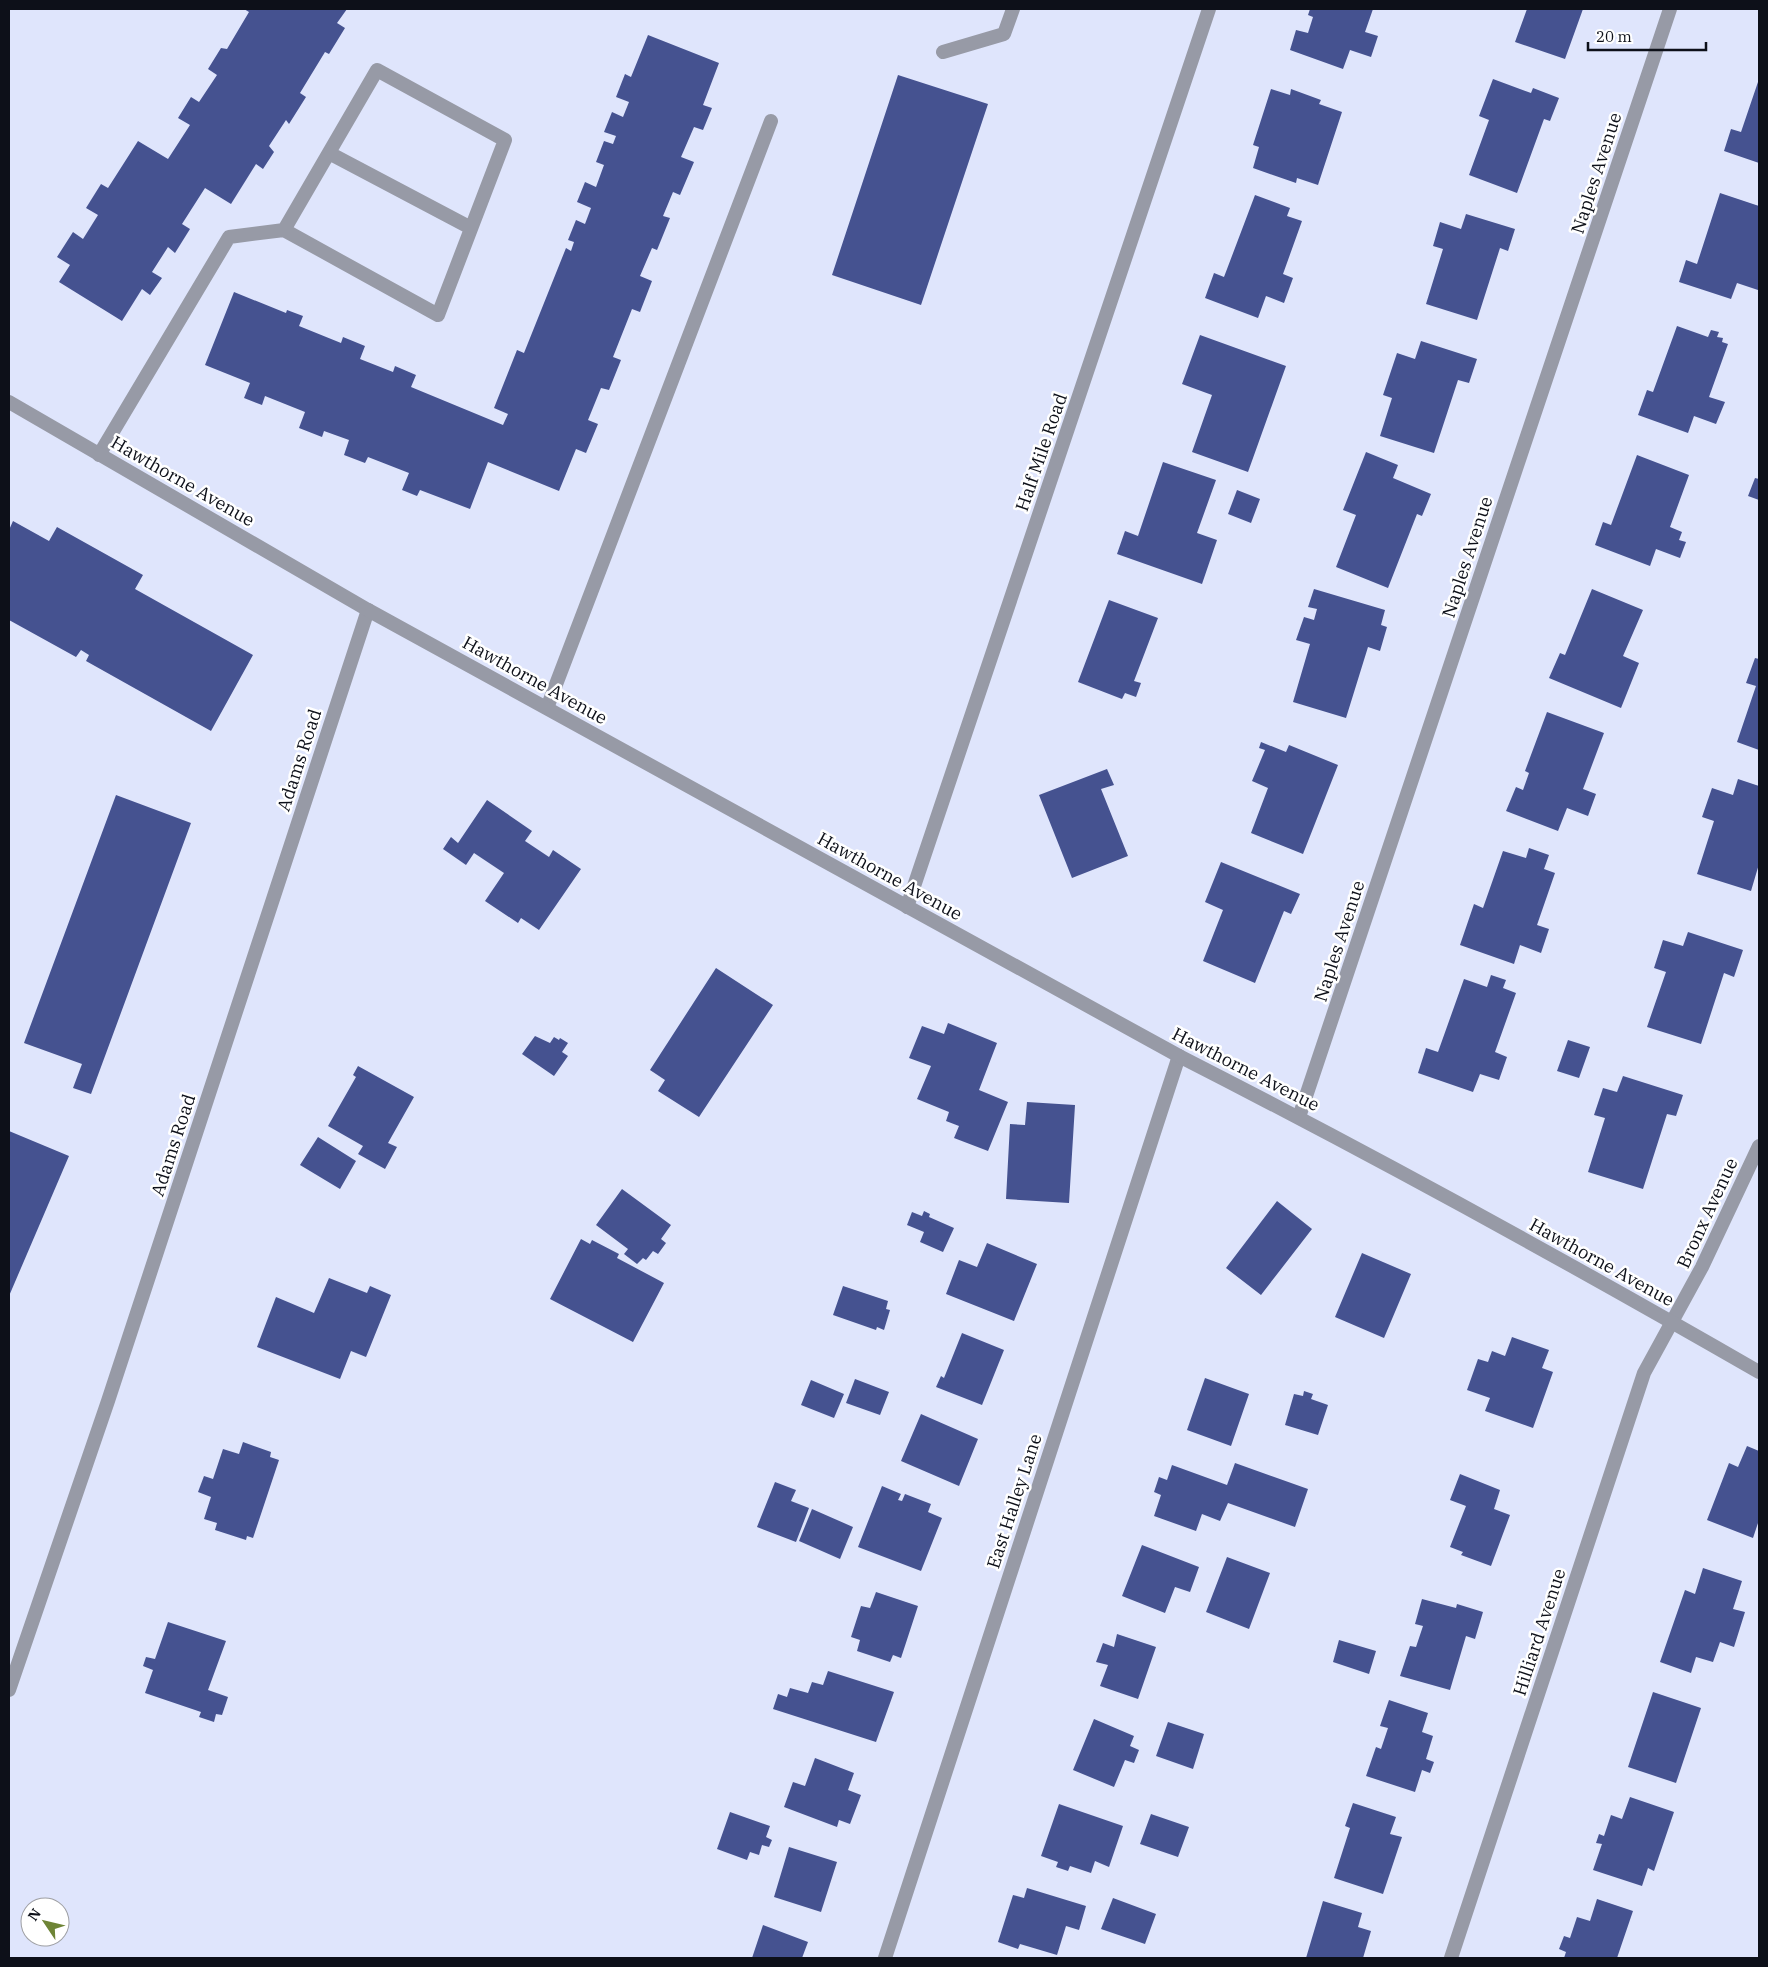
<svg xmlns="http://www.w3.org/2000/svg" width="1768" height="1967" viewBox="0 0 1768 1967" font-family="'IBM Plex Serif',serif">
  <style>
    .building { fill: #455290 }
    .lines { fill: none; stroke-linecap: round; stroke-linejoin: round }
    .service { stroke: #979aa6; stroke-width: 14 }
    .minor { stroke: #979aa6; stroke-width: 14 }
    .tertiary { stroke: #979aa6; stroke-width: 14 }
    .labels { text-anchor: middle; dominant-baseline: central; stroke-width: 5; stroke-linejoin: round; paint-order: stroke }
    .street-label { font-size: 18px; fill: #0d1019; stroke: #fff }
  </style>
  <rect width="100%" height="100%" fill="#dfe5fc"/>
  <path class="building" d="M244 9H347L337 23 345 28 329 54 325 52 300 93 306 97 289 124 286 120 269 146 274 152 263 169 256 164 231 204 205 188 182 224 190 229 175 253 168 247 152 272 162 278 150 295 142 289 122 321 59 282 70 265 57 257 73 232 83 239 98 215 86 208 101 184 108 188 138 141 168 159 190 125 178 118 191 97 199 102 217 75 208 69 221 48 227 49 249 12Z
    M1310 9H1373L1365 32 1378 36 1371 57 1350 50 1343 69 1290 50 1296 30 1308 33 1313 17 1308 15Z
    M1527 9H1583L1565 59 1515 42Z
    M648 35 719 63 703 105 712 108 703 130 694 127 681 157 694 162 680 195 673 192 663 216 670 218 657 250 652 248 640 276 652 281 640 312 632 309 613 357 621 360 609 390 601 388 588 420 598 424 586 453 576 449 559 491 488 462 470 509 420 490 417 496 402 490 409 473 368 457 365 463 344 455 349 440 324 431 322 437 299 428 305 412 265 396 262 405 244 398 250 383 205 365 234 292 286 313 287 310 303 316 299 326 341 343 343 337 365 346 360 359 393 372 395 366 416 375 411 387 503 425 508 414 494 408 517 350 524 353 566 248 571 251 574 242 568 240 576 220 585 224 591 208 577 202 585 182 596 187 604 165 596 162 604 141 613 144 616 136 604 132 612 112 623 117 629 102 616 97 625 74 631 77Z
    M898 75 988 104 921 305 832 275Z
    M1493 79 1531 93 1533 88 1559 98 1550 121 1544 119 1517 193 1469 175 1489 120 1479 116Z
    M1759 79V163L1724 151 1731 129 1741 132Z
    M1271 89 1290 95 1291 89 1321 100 1319 104 1342 112 1318 185 1297 178 1296 183 1253 168 1259 147 1253 145Z
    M1720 193 1759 206V287L1758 290 1737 283 1731 299 1679 282 1686 260 1697 264Z
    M1255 195 1290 208 1287 216 1302 221 1283 274 1293 278 1284 303 1266 296 1258 318 1205 298 1214 273 1224 277Z
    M1466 214 1515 229 1508 251 1500 248 1477 320 1426 304 1443 249 1433 246 1440 222 1461 229Z
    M1677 326 1708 337 1711 330 1719 332 1717 337 1723 338 1722 342 1728 344 1709 397 1725 402 1716 424 1694 416 1688 433 1638 415 1647 390 1653 392Z
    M1200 335 1286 366 1248 472 1192 452 1212 395 1182 384Z
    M1421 341 1477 359 1469 383 1458 380 1434 453 1380 436 1392 398 1383 395 1397 353 1415 359Z
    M1366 452 1398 465 1393 478 1431 494 1422 516 1417 514 1388 588 1336 567 1356 515 1343 510Z
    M1637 455 1689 475 1670 527 1682 532 1679 540 1686 542 1680 558 1656 549 1650 566 1595 545 1603 522 1611 525Z
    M1163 462 1216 480 1197 533 1217 540 1202 584 1117 554 1125 531 1138 536Z
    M1755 478 1759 479V500L1748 496Z
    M1237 490 1260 499 1251 523 1228 514Z
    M13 521 49 541 57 527 143 575 135 589 253 655 211 731 86 661 89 655 81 650 76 657 9 620V530Z
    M1314 589 1385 610 1381 625 1387 627 1380 651 1368 647 1346 718 1293 702 1310 644 1296 640 1304 617 1314 620 1317 609 1308 607Z
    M1592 589 1643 610 1623 656 1639 663 1621 708 1549 678 1560 653 1565 655Z
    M1109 600 1158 618 1134 681 1141 683 1136 697 1125 693 1122 699 1078 682Z
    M1755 658 1759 659V750L1737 742 1756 686 1746 683Z
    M1547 712 1604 733 1583 789 1596 794 1588 816 1567 808 1558 831 1506 811 1516 787 1523 790 1529 773 1525 771Z
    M1261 742 1286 752 1289 745 1338 765 1303 854 1251 833 1268 788 1252 781 1265 750 1259 748Z
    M1107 769 1114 785 1101 789 1128 856 1072 878 1039 795Z
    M1738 779 1759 786V864L1751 891 1697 874 1714 821 1702 817 1712 788 1733 795Z
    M116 795 191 823 91 1094 73 1088 82 1064 24 1043Z
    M487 800 532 831 525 841 549 857 553 850 581 869 539 930 521 918 518 923 485 901 504 873 474 853 466 865 443 849 451 837 458 843Z
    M1529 848 1549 855 1544 869 1555 873 1537 925 1549 929 1541 953 1520 945 1514 964 1460 945 1474 904 1483 908 1503 851 1526 858Z
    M1221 862 1300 894 1291 914 1284 911 1255 983 1203 961 1223 910 1205 902Z
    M1688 932 1743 950 1734 977 1724 973 1701 1044 1647 1027 1666 972 1654 968 1663 940 1683 946Z
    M716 968 773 1005 699 1117 658 1091 665 1080 650 1070Z
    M1491 975 1506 980 1503 988 1516 993 1495 1052 1507 1057 1499 1080 1480 1074 1473 1092 1418 1073 1426 1048 1438 1052 1464 979 1487 987Z
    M948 1023 997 1043 979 1090 1008 1102 988 1151 954 1138 959 1126 946 1121 949 1112 917 1099 931 1066 909 1058 922 1026 944 1034Z
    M535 1036 550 1043 554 1037 559 1040 560 1038 568 1043 562 1052 568 1056 554 1076 522 1054Z
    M1568 1040 1590 1047 1579 1078 1557 1071Z
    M358 1066 414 1097 388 1143 397 1147 385 1169 358 1154 363 1146 328 1126 356 1077 353 1075Z
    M1623 1076 1683 1095 1676 1116 1667 1114 1643 1189 1588 1172 1605 1118 1594 1115 1603 1088 1617 1092Z
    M1027 1102 1075 1105 1069 1203 1006 1199 1010 1124 1025 1125Z
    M9 1131 69 1156 9 1296Z
    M318 1137 356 1161 340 1189 300 1165Z
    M622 1189 671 1225 661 1239 666 1243 658 1254 653 1251 646 1260 643 1258 637 1264 624 1254 628 1249 596 1225Z
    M1277 1201 1312 1229 1261 1295 1226 1268Z
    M924 1211 930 1214 929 1217 954 1228 943 1252 920 1242 924 1232 907 1225 912 1212 922 1216Z
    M581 1239 590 1244 592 1240 619 1254 617 1258 664 1283 633 1342 550 1299Z
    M987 1243 1037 1264 1014 1321 946 1294 959 1260 977 1267Z
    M1362 1253 1411 1274 1384 1338 1335 1317Z
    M329 1278 367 1293 370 1286 391 1295 366 1357 351 1351 340 1379 257 1347 276 1297 314 1313Z
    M843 1286 888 1301 886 1309 890 1310 884 1330 877 1327 876 1330 833 1315Z
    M962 1333 1004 1350 982 1405 936 1387 941 1376 944 1378Z
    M1512 1337 1549 1350 1542 1368 1553 1372 1533 1428 1485 1411 1490 1398 1467 1390 1478 1359 1488 1362 1492 1351 1505 1356Z
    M1205 1378 1249 1394 1231 1446 1187 1430Z
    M855 1379 889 1392 880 1415 846 1403Z
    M811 1380 844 1394 834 1418 801 1405Z
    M1304 1391 1313 1394 1311 1399 1328 1405 1318 1435 1285 1425 1294 1394 1303 1396Z
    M921 1414 978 1439 959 1486 901 1461Z
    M243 1442 271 1452 270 1457 279 1460 253 1538 247 1536 246 1540 215 1530 217 1523 204 1519 211 1497 198 1492 204 1476 213 1479 223 1449 239 1454Z
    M1747 1446 1759 1451V1520L1753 1538 1707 1520 1729 1463 1738 1467Z
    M1235 1463 1308 1489 1295 1527 1228 1503 1220 1521 1202 1514 1196 1531 1154 1516 1161 1495 1154 1492 1159 1477 1167 1480 1172 1465 1227 1485Z
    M1460 1474 1500 1490 1494 1509 1510 1515 1491 1566 1461 1555 1463 1552 1450 1547 1466 1506 1450 1500Z
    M775 1482 796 1490 791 1501 809 1508 796 1542 757 1527Z
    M882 1486 901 1494 898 1500 902 1501 905 1494 931 1504 928 1512 942 1518 921 1571 858 1547Z
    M812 1509 853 1527 840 1559 799 1541Z
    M1142 1545 1199 1567 1190 1592 1175 1587 1165 1613 1122 1596Z
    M1227 1557 1270 1573 1249 1629 1206 1612Z
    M1703 1568 1742 1581 1733 1609 1745 1612 1734 1647 1720 1642 1713 1662 1696 1657 1691 1673 1660 1662 1685 1590 1695 1594Z
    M876 1592 918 1606 901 1658 893 1655 890 1662 857 1651 860 1640 851 1637 861 1606 870 1608Z
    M1422 1599 1456 1608 1457 1604 1483 1612 1475 1639 1466 1636 1450 1690 1400 1676 1410 1646 1416 1647 1423 1626 1415 1624Z
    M168 1622 226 1641 208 1690 228 1697 222 1715 216 1714 214 1722 199 1717 201 1712 145 1693 153 1670 143 1666 146 1657 155 1659Z
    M1117 1634 1156 1647 1138 1699 1100 1686 1108 1665 1096 1662 1103 1643 1114 1647Z
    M1339 1640 1376 1651 1369 1674 1333 1662Z
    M828 1671 894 1692 876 1742 773 1709 778 1694 787 1697 790 1688 808 1693 812 1682 823 1685Z
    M1653 1692 1701 1708 1676 1783 1628 1767Z
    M1389 1700 1428 1713 1422 1732 1433 1736 1426 1759 1434 1762 1430 1773 1422 1770 1415 1792 1366 1776 1376 1747 1381 1749 1388 1728 1380 1726Z
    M1094 1719 1134 1736 1130 1746 1139 1750 1134 1763 1125 1760 1114 1787 1073 1770Z
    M1168 1722 1204 1734 1193 1769 1156 1756Z
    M815 1758 854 1773 848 1790 861 1795 850 1824 839 1820 837 1827 784 1807 793 1782 805 1786Z
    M1630 1797 1674 1812 1654 1871 1648 1868 1642 1886 1593 1870 1602 1844 1596 1843 1599 1834 1604 1836 1611 1815 1622 1819Z
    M1353 1803 1396 1817 1390 1834 1402 1837 1383 1894 1334 1878 1350 1828 1345 1826Z
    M1059 1804 1123 1826 1109 1867 1095 1861 1091 1873 1070 1866 1068 1871 1056 1867 1058 1862 1041 1856Z
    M730 1812 770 1826 766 1837 772 1840 769 1847 762 1845 759 1855 750 1852 747 1860 717 1849Z
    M1151 1814 1189 1827 1178 1857 1140 1844Z
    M789 1847 837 1862 821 1912 774 1897Z
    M1027 1888 1086 1906 1079 1930 1066 1926 1057 1955 1020 1944 1018 1949 998 1942 1013 1895 1024 1898Z
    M1113 1898 1156 1914 1145 1944 1101 1929Z
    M1597 1899 1633 1911 1617 1958H1564L1566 1952 1559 1949 1564 1936 1570 1938 1577 1917 1590 1921Z
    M1323 1901 1362 1913 1358 1927 1371 1931 1363 1958H1306Z
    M763 1925 808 1942 802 1958H752Z"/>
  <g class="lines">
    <path class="service" d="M943 52 1004 34 1013 9
      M329 153 471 228
      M99 455 229 237 284 230 438 315 505 140 377 70 284 230
      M547 708 771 121"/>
    <path class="minor" d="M907 907 1209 9
      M1299 1117 1670 9
      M9 1690 108 1401 368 610
      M885 1958 1179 1056
      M1451 1958 1644 1373 1702 1267 1759 1146"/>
    <path class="tertiary" d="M9 402 368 610 1179 1056C1375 1156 1568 1262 1759 1372"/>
  </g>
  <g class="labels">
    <g class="street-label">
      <text transform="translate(1596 173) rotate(-72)">Naples Avenue</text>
      <text transform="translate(1041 452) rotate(-71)">Half Mile Road</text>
      <text transform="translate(183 481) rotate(30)">Hawthorne Avenue</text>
      <text transform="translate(1467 557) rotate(-72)">Naples Avenue</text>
      <text transform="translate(535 680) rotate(29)">Hawthorne Avenue</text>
      <text transform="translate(299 760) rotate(-72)">Adams Road</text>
      <text transform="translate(890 876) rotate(29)">Hawthorne Avenue</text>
      <text transform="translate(1339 941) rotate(-72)">Naples Avenue</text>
      <text transform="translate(1246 1069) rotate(27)">Hawthorne Avenue</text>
      <text transform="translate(173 1145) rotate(-72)">Adams Road</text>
      <text transform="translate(1707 1213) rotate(-65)">Bronx Avenue</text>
      <text transform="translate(1602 1262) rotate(29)">Hawthorne Avenue</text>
      <text transform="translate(1014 1501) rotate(-72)">East Halley Lane</text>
      <text transform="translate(1539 1632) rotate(-72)">Hilliard Avenue</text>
    </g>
  </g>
  <rect width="1768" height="1967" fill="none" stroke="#0d1019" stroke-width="20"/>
  <g transform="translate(45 1922) rotate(305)"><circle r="24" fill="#ffffff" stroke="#9e9fa3"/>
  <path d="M0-4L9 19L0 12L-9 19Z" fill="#6e8436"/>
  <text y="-8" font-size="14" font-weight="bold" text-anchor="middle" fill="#0d1019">N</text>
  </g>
  <path d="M1588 42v8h118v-8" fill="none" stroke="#0d1019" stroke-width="2.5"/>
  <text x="1596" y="42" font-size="15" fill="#0d1019" stroke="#ffffff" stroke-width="4" paint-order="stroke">20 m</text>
</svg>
